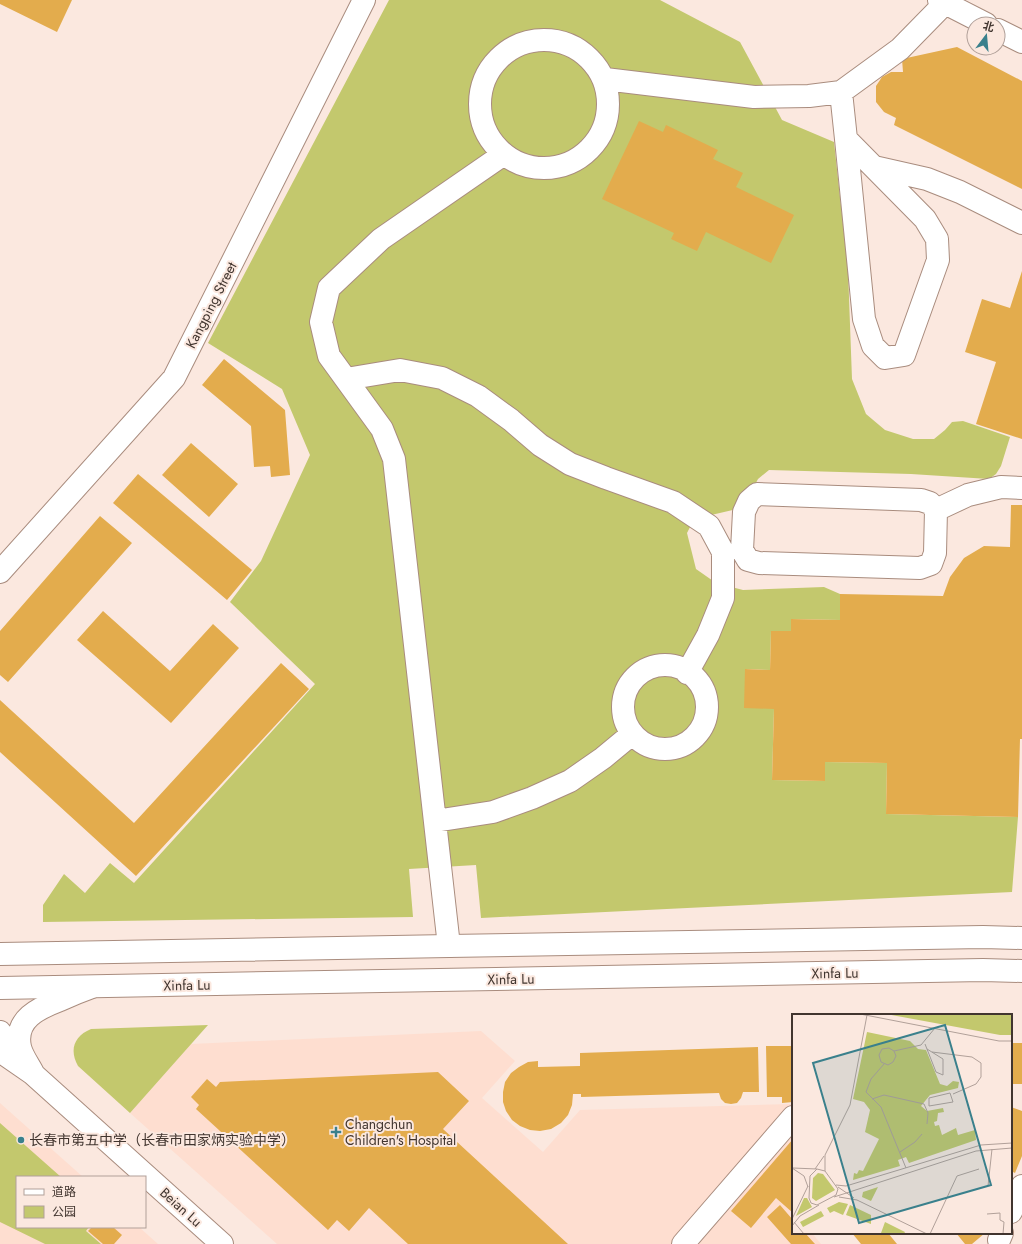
<svg xmlns="http://www.w3.org/2000/svg" width="1022" height="1244" viewBox="0 0 1022 1244" font-family="Jost,'Noto Sans SC',sans-serif">
  <style>
    .built { fill: #feded0 }
    .green { fill: #c3c86d }
    .building { fill: #e3ac4d }
    .lines { fill: none; stroke-linecap: round; stroke-linejoin: round }
    .minor-casing { stroke: #a98c7e; stroke-width: 24 }
    .major-casing { stroke: #a98c7e; stroke-width: 24 }
    .minor { stroke: #fff; stroke-width: 22 }
    .major { stroke: #fff; stroke-width: 22 }
    .poi-dot { fill: #3a808c; stroke: #fbe8df; stroke-width: 1.5 }
    .labels { text-anchor: middle; dominant-baseline: central; stroke-width: 4; stroke-linejoin: round; paint-order: stroke }
    .street-label { font-size: 14px; fill: #41352f; stroke: #fbe8df }
    .poi-label { font-size: 14px; fill: #41352f; stroke: #fbe8df; text-anchor: start }
    .inset-road { fill: none; stroke: #b1a099; stroke-width: 1 }
    .view { fill: #3a808c; fill-opacity: 0.15; stroke: #3a808c; stroke-width: 2 }
    .inset-edge { fill: none; stroke: #41352f; stroke-width: 2 }
  </style>
  <rect width="100%" height="100%" fill="#fbe8df"/>
  <path class="built" d="M481 1031 515 1061 482 1098 543 1152 580 1110 793 1104V1233H812L821 1244H277L130 1113 191 1044Z
    M0 1103 83 1177H17V1227H139L158 1244H0Z"/>
  <path class="green" d="M389 0H660L740 42 782 120 834 142 848 270 852 379 866 414 885 430 913 439H934L945 430 952 422 963 421 1010 437 1001 466 996 474 989 479 911 474 769 470 758 479 748 498 737 509 694 519 687 533 696 569 716 583 743 590 824 587 840 594V620L791 619V631H771L770 670 746 669 774 709 772 780 825 781V762L887 763 886 814 1018 817 1012 892 481 918 476 865 409 869 413 917 43 922V905L64 874 85 893 110 863 134 883 315 684 230 602 261 561 310 455 282 389 208 343Z
    M208 1025 130 1113 78 1066C69 1050 74 1036 91 1029Z
    M0 1123 61 1177H17V1227H89L86 1231 101 1244H45L0 1222Z"/>
  <path class="building" d="M0 0H72L57 32 0 4Z
    M957 47 1022 81V189L894 125 896 118 884 112 876 102V86L882 77 891 72H903L902 59Z
    M639 121 663 132 666 125 718 150 713 159 743 173 736 187 794 215 771 263 706 232 697 251 671 239 674 233 602 199Z
    M1022 271V439L976 424 996 362 965 352 982 299 1010 308Z
    M224 359 285 410 290 475 271 477 270 466 254 467 251 426 202 385Z
    M191 443 238 484 209 517 162 475Z
    M138 474 252 570 227 600 113 503Z
    M1011 505H1022V739H1020L1018 817 886 814 887 763 825 762V781L772 780 774 709 744 708 745 669 770 670 771 631H791V619L840 620V594L943 596 950 577 964 558 984 546 1010 547Z
    M100 516 132 543 8 682 0 675V631Z
    M103 611 170 671 213 624 239 648 171 723 77 640Z
    M281 663 309 689 136 876 0 752V700L134 823Z
    M1011 1043H1022V1084H1011Z
    M766 1046H793V1102L782 1103V1097H767Z
    M758 1047 759 1092H743L741 1098 737 1103 731 1104 725 1103 721 1099 719 1093 581 1097V1094H573L572 1105 568 1115 561 1123 551 1129 540 1131 530 1130 520 1126 512 1120 506 1111 503 1102V1092L505 1082 511 1073 519 1067 528 1062 538 1061V1067L580 1066V1053Z
    M438 1072 469 1101 443 1129 568 1244H408L369 1208 349 1231 337 1220 328 1230 196 1109 199 1105 191 1097 207 1079 216 1087 220 1082Z
    M1011 1107 1022 1111V1156L1015 1173 1011 1171Z
    M793 1139V1213L776 1198 751 1228 731 1211Z
    M780 1205 793 1220V1233H805L815 1244H791L767 1217Z
    M92 1227H113L122 1235 114 1244H103L88 1231Z
    M852 1233H888L897 1244H861Z
    M956 1233H985L972 1244H965Z"/>
  <g class="lines">
    <g class="minor-casing">
      <path id="minor" d="M939 0 986 24
        M998 30 1022 42
        M480 104a64 64 0 1 1 128 0a64 64 0 1 1-128 0Z
        M605 79 754 97 809 96 841 92 900 49 945 3
        M841 92 846 139 864 319 873 346 885 358 904 355 938 260 937 239 925 219 846 139
        M874 167 927 179 960 192 1022 223
        M346 379 400 370 442 378 478 396 511 420 540 445 570 464 606 478 673 502 709 526 723 552V598L708 635 687 673
        M757 494 921 500 930 503 936 510 935 553 931 564 920 568 759 563 748 560 742 550 744 512 749 501Z
        M936 510 968 495 1001 487 1022 488
        M0 572 174 378 364 0
        M623 707a42 42 0 1 1 84 0a42 42 0 1 1-84 0Z
        M435 821 493 812 532 798 570 781 603 758 632 734
        M449 946 394 459 382 429 329 356 321 322 329 288 381 239 504 154
        M0 1032 21 1059
        M0 1051 33 1074 222 1244
        M33 1073C29 1065 22 1056 20 1047 14 1019 39 1008 60 1000 71 995 81 991 92 987
        M1011 1212 1022 1186
        M999 1240 1002 1233
        M683 1244 793 1117"/>
    </g>
    <g class="major-casing">
      <path id="major" d="M0 954 449 946 983 937 1022 938
        M0 988 983 970 1022 971"/>
    </g>
    <use href="#minor" class="minor"/>
    <use href="#major" class="major"/>
  </g>
  <g class="poi-dot">
    <path d="M334 1126h4v4h4v4h-4v4h-4v-4h-4v-4h4z"/>
    <circle cx="21" cy="1140" r="4"/>
  </g>
  <g class="labels">
    <g class="street-label">
      <text transform="translate(211 305) rotate(-63)">Kangping Street</text>
      <text transform="translate(835 973) rotate(-1)">Xinfa Lu</text>
      <text transform="translate(511 979) rotate(-1)">Xinfa Lu</text>
      <text transform="translate(187 985) rotate(-1)">Xinfa Lu</text>
      <text transform="translate(181 1207) rotate(42)">Beian Lu</text>
    </g>
    <g class="poi-label">
      <text x="345" y="1124">Changchun<tspan x="345" dy="16">Children's Hospital</tspan></text>
      <text x="29" y="1140">长春市第五中学（长春市田家炳实验中学）</text>
    </g>
  </g>
  <g transform="translate(792 1014)">
    <rect width="220" height="220" fill="#fbe8df"/>
    <path d="M94 0H220V21H208ZM75 18 118 27 126 35 134 36 148 70 155 72 161 67 167 68 166 74 138 81 129 92 135 97 151 94 152 98 146 99 145 107 142 108 143 112 147 111 150 121 164 114 166 121 183 116 184 126 117 149 114 143 106 146 108 152 61 166 62 159 65 160 67 156 71 157 87 125 73 118 78 96 72 88 61 85ZM26 159 31 160 43 176 24 187 20 184 21 164ZM86 173 79 187 70 183 71 178ZM12 184H15L20 193 4 202ZM47 188 56 190 51 201 42 197 38 199 35 194ZM58 191 79 201V210L54 201ZM29 197 32 202 11 213 8 208ZM93 208 113 218 112 220 89 219Z" fill="#c3c86d"/>
    <path class="inset-road" d="M68 0 207 27H220M133 30 144 58 151 61V45L135 35M102 37 104 42 101 48 96 51 89 48 87 41 90 35 97 34 102 37 129 31 143 14M140 38 180 43 189 49V63L184 70 161 80M92 50 79 65 74 78 89 93 114 154M158 79 161 88 137 92V84ZM80 85 92 81 132 90 136 99 135 110M108 138 123 128 130 120M0 154 12 162 16 173M1 154 25 155M23 155 32 142M25 155 33 157 46 175 44 181 25 191 19 189 17 184 18 162ZM33 157V141L58 91 75 1M44 171 54 172 189 131 220 129M196 172 200 135M46 173 62 184M42 183 184 137 220 134M47 183 65 186 135 220M195 200 208 199V206L212 208 211 220M0 205 16 172M2 208 12 220M0 212 8 202 27 191M138 220 165 162 187 155"/>
    <path class="view" d="M153 11 199 171 67 209 21 49Z"/>
    <rect width="220" height="220" class="inset-edge"/>
  </g>
  <rect x="16" y="1176" width="130" height="52" fill="#fbe8df" stroke="#b1a099"/>
  <rect x="24" y="1189" width="20" height="6" fill="#ffffff" stroke="#b1a099"/>
  <text x="52" y="1196" font-size="12" fill="#41352f">道路</text>
  <rect x="24" y="1206" width="20" height="12" fill="#c3c86d" stroke="#b1a099"/>
  <text x="52" y="1216" font-size="12" fill="#41352f">公园</text>
  <g transform="translate(986 36) rotate(16)"><circle r="19" fill="#fbe8df" stroke="#b1a099"/>
  <path d="M0-3L7 15L0 10L-7 15Z" fill="#3a808c"/>
  <text y="-6" font-size="11" font-weight="bold" text-anchor="middle" fill="#41352f">北</text>
  </g>
</svg>
